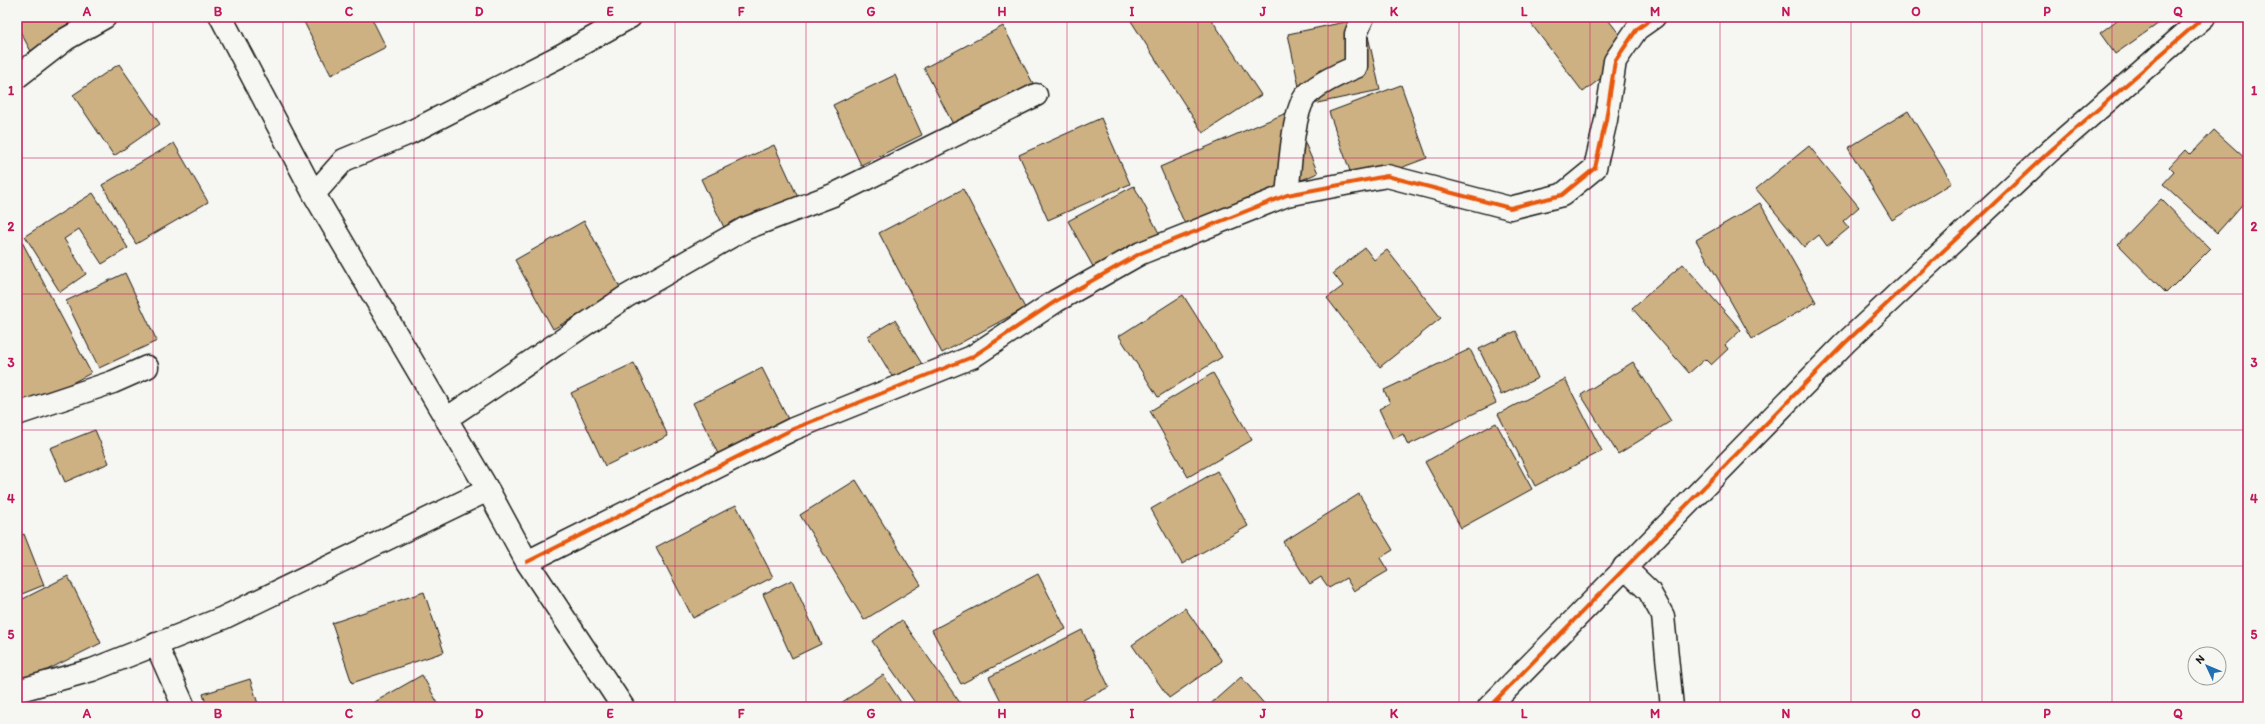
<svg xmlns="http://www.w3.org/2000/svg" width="2265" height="724" viewBox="0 0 2265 724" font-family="Itim,sans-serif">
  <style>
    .building { fill: #ceb183; stroke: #1c1c1c }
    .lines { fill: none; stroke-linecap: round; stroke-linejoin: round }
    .minor-casing { stroke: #1c1c1c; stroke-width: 25 }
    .minor { stroke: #f6f6f2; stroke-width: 22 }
    .cycleway-casing { stroke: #f6f6f2; stroke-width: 6 }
    .cycleway { stroke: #e8590c; stroke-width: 4 }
    .grid { fill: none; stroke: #c2185b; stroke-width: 1; stroke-opacity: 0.55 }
    .neatline { fill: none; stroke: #c2185b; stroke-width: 1.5 }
    .grid-label { font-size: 13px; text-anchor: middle; font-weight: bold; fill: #c2185b }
  </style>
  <rect width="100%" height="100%" fill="#f6f6f2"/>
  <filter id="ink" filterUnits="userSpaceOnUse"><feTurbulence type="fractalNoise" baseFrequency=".025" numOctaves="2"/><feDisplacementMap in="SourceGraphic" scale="8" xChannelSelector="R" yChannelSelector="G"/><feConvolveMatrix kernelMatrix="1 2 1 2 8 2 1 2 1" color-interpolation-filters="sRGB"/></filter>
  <g filter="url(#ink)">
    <path class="building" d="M17 17H105L38 64 17 26Z
      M304 17H371L386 47 331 75 302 18Z
      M1138 17H1210L1261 95 1203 133 1131 21Z
      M1526 17H1606L1634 53 1583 92Z
      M2121 17H2159L2162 21 2115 54 2100 33Z
      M1364 18 1380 90 1303 106 1288 34Z
      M1003 26 1036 89 956 130 924 68Z
      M119 64 160 124 114 156 73 95Z
      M895 75 922 135 861 165 833 105Z
      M1401 85 1427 158 1355 185 1329 112Z
      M1291 111 1318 173 1187 229 1160 167Z
      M1908 111 1952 183 1892 220 1848 148Z
      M1101 118 1130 184 1048 220 1019 155Z
      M2214 130 2248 161V198L2217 233 2163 184 2174 172 2169 167 2185 150 2190 155Z
      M174 143 208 202 136 244 102 185Z
      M774 145 801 204 729 238 701 179Z
      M1809 146 1859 207 1843 221 1849 228 1827 246 1819 235 1804 247 1756 189Z
      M1134 186 1167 248 1102 283 1068 221Z
      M963 189 1025 308 942 353 879 233Z
      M93 193 128 248 102 264 79 229 64 239 86 274 60 292 25 236Z
      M2161 199 2210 249 2166 293 2118 244Z
      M1760 203 1816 302 1752 339 1696 240Z
      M584 221 622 291 553 329 515 260Z
      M20 238 91 373 19 411 17 406V240Z
      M1365 248 1374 260 1387 250 1441 318 1380 367 1327 298 1343 286 1333 273Z
      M1683 264 1741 330 1725 345 1728 349 1711 365 1705 359 1689 373 1632 308Z
      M125 273 157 341 99 368 66 301Z
      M1183 295 1222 357 1158 397 1119 336Z
      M895 320 925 369 898 386 868 336Z
      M1516 331 1538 378 1501 395 1479 349Z
      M1470 349 1496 403 1408 445 1403 434 1393 439 1379 409 1390 403 1384 390Z
      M1633 362 1671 421 1618 454 1581 395Z
      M634 363 668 436 605 466 571 393Z
      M762 368 793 429 723 464 693 403Z
      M1213 373 1252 440 1188 477 1150 411Z
      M1565 379 1602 451 1535 486 1498 414Z
      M1496 423 1532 489 1461 528 1425 462Z
      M95 430 109 463 65 482 50 448Z
      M1217 471 1248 526 1182 564 1151 509Z
      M856 480 921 585 864 620 800 515Z
      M1359 494 1393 550 1380 558 1388 571 1354 591 1346 578 1329 588 1321 577 1310 584 1283 542Z
      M736 505 773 577 693 618 656 547Z
      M24 534 44 585 17 596V537Z
      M1038 574 1066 629 961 684 932 630Z
      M68 576 101 643 17 685V602Z
      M792 580 821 644 792 658 763 594Z
      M424 592 444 652 352 683 332 623Z
      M1185 608 1222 661 1169 698 1132 645Z
      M902 620 963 707H918L872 641Z
      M1082 630 1109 687 1069 707H1004L989 677Z
      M422 675 440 707H366Z
      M883 675 904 707H835Z
      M1241 677 1267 707H1207Z
      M250 679 259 707H207L203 694Z
      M190 694 195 707H155Z"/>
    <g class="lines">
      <g class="minor-casing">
        <path id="minor" d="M221 17 314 194 488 490 527 562 623 707
          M17 77 66 39 105 17
          M314 194 344 160 407 134 560 56 630 17
          M1287 195C1290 171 1292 116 1305 97 1315 85 1341 73 1356 67V34L1363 17
          M17 414 113 382 147 367
          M446 419 627 296 744 229 833 195 1036 95
          M527 562 793 429 972 357 1056 301 1141 253 1287 195 1387 176 1510 208 1562 195 1595 168 1606 120 1615 61 1637 29 1654 17
          M1624 567 1649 591 1663 616 1672 707
          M156 644 184 707
          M17 691 92 670 223 618 488 490
          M1489 707 1845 343 2050 151 2204 17"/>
      </g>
      <use href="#minor" class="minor"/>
      <g class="cycleway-casing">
        <path id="cycleway" d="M527 562 793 429 972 357 1056 301 1141 253 1287 195 1387 176 1510 208 1562 195 1595 168 1606 120 1615 61 1637 29 1654 17
          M1489 707 1845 343 2050 151 2204 17"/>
      </g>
      <use href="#cycleway" class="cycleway"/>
    </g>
  </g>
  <path class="grid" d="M153 17V707M283 17V707M414 17V707M545 17V707M675 17V707M806 17V707M937 17V707M1067 17V707M1198 17V707M1328 17V707M1459 17V707M1590 17V707M1720 17V707M1851 17V707M1982 17V707M2112 17V707M17 158H2248M17 294H2248M17 430H2248M17 566H2248"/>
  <rect width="2265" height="724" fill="none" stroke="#f6f6f2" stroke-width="44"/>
  <g transform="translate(2207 666) rotate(314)"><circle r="19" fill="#f6f6f2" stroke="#9f9f9c"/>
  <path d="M0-3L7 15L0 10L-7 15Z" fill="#1f6fb2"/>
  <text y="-6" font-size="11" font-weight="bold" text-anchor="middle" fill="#1c1c1c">N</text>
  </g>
  <rect x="22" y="22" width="2221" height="680" class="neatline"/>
  <g class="grid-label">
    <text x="87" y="16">A</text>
    <text x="218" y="16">B</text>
    <text x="349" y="16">C</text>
    <text x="479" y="16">D</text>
    <text x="610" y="16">E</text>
    <text x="741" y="16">F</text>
    <text x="871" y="16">G</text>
    <text x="1002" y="16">H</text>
    <text x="1132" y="16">I</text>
    <text x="1263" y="16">J</text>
    <text x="1394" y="16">K</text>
    <text x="1524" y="16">L</text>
    <text x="1655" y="16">M</text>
    <text x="1786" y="16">N</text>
    <text x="1916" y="16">O</text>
    <text x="2047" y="16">P</text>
    <text x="2178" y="16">Q</text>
    <text x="11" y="95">1</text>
    <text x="2254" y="95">1</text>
    <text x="11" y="231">2</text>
    <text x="2254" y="231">2</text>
    <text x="11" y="367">3</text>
    <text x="2254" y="367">3</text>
    <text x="11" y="503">4</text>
    <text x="2254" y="503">4</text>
    <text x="11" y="639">5</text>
    <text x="2254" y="639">5</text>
    <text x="87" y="718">A</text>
    <text x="218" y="718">B</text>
    <text x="349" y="718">C</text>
    <text x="479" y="718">D</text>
    <text x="610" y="718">E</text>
    <text x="741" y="718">F</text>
    <text x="871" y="718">G</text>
    <text x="1002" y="718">H</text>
    <text x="1132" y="718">I</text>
    <text x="1263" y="718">J</text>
    <text x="1394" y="718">K</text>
    <text x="1524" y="718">L</text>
    <text x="1655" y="718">M</text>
    <text x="1786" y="718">N</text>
    <text x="1916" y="718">O</text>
    <text x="2047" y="718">P</text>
    <text x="2178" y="718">Q</text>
  </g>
</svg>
